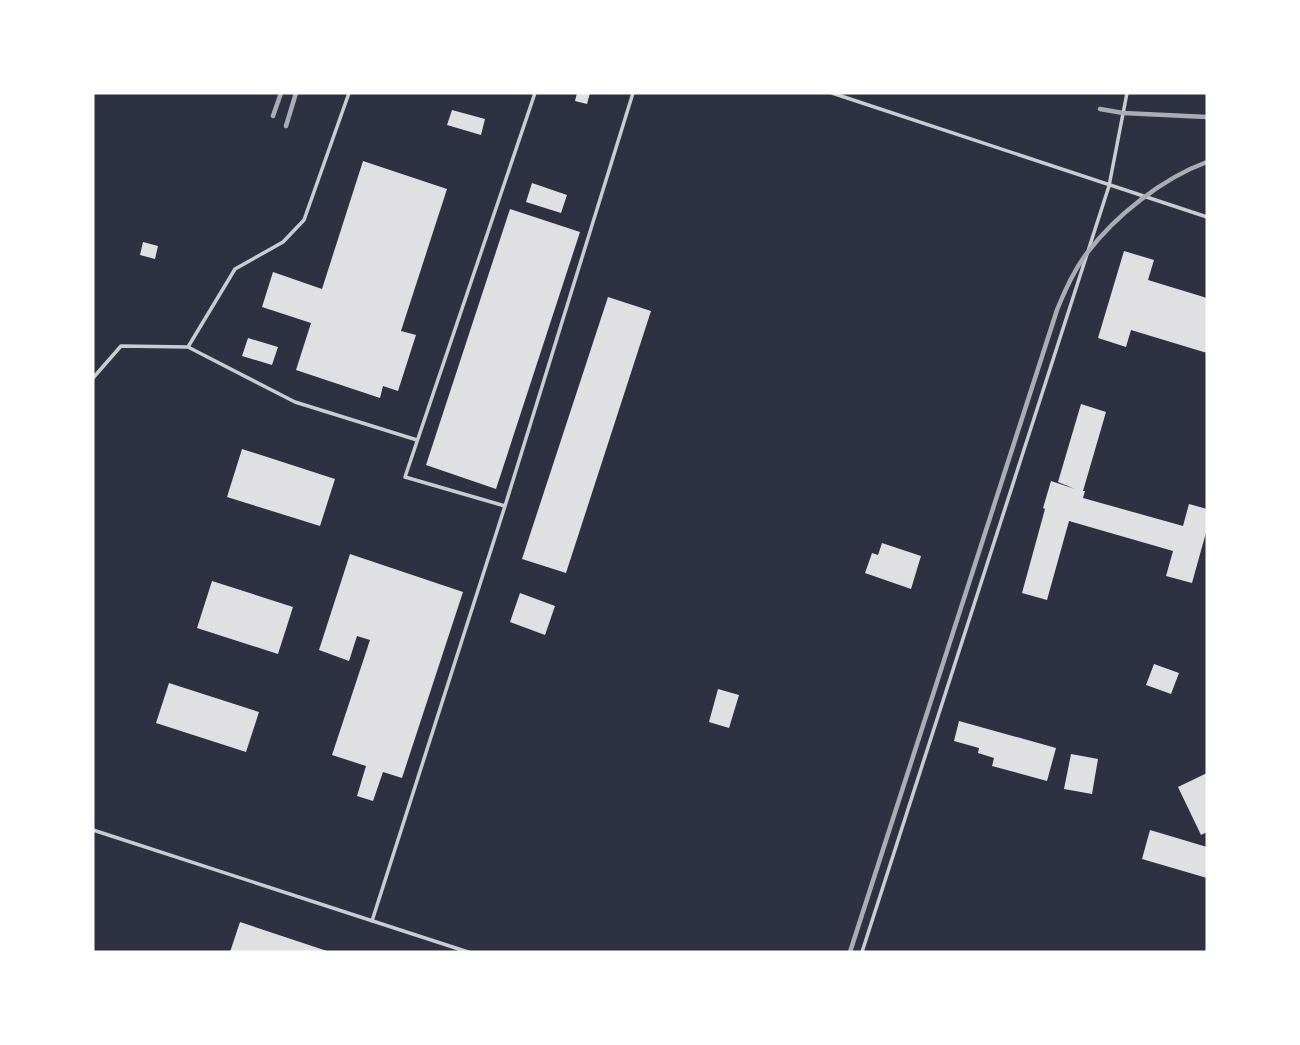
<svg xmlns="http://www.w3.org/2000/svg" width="1300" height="1045" viewBox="0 0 1300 1045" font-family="'Varela Round',sans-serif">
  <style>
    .building { fill: #e0e0e3 }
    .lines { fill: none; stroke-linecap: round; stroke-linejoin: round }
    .service { stroke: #caccd0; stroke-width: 3.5 }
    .rail { stroke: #abadb3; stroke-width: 4.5 }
  </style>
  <rect width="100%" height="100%" fill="#2d3142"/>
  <path class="building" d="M577 93H590L587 104 575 101Z
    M452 110 485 119 481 135 447 125Z
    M363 161 447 189 401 331 416 335 398 391 383 386 380 398 296 370 311 323 262 307 273 272 322 289Z
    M532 183 567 195 561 213 526 202Z
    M510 209 580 232 496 489 426 465Z
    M143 242 158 246 155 259 140 255Z
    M1124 251 1154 260 1148 280 1207 298V353L1131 330 1126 347 1098 338Z
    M608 297 651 311 566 573 522 559Z
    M248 338 278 347 272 365 242 356Z
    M1081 404 1106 412 1083 491H1085L1083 498 1183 526 1189 504 1207 509V529L1192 583 1166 576 1173 551 1069 521 1047 600 1022 593 1045 509 1043 508 1051 481 1075 489 1058 482Z
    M242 449 335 479 320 526 227 497Z
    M882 543 921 556 911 589 865 573 872 553 878 555Z
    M350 554 463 592 402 778 383 772 373 801 357 796 366 766 332 755 370 640 357 636 349 661 319 650Z
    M212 581 293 607 278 654 197 628Z
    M520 593 555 606 545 635 510 622Z
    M1154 664 1179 673 1171 694 1146 685Z
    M169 683 259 712 246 752 156 723Z
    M718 689 739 695 729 728 709 722Z
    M959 721 1056 748 1047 781 992 766 994 758 978 753 979 748 954 741Z
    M1071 754 1098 759 1092 794 1064 789Z
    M1207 773V832L1201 835 1178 787Z
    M1150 830 1207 847V878L1142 859Z
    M240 922 330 952H230Z"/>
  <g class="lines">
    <path class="service" d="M832 93 1207 217
      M188 347 235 269 283 242 304 220 349 93
      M93 378 121 346 188 347 295 402 417 440
      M505 506 405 477 535 93
      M93 830 468 952
      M372 921 505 506 633 93
      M862 952 1109 186 1127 93"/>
    <path class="rail" d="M1100 109 1123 113 1207 117
      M273 116 281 93
      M286 126 296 93
      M850 952 1057 310C1065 290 1074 270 1087 253 1116 215 1163 178 1207 162"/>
  </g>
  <rect width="1300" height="1045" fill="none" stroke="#ffffff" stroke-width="189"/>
</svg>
